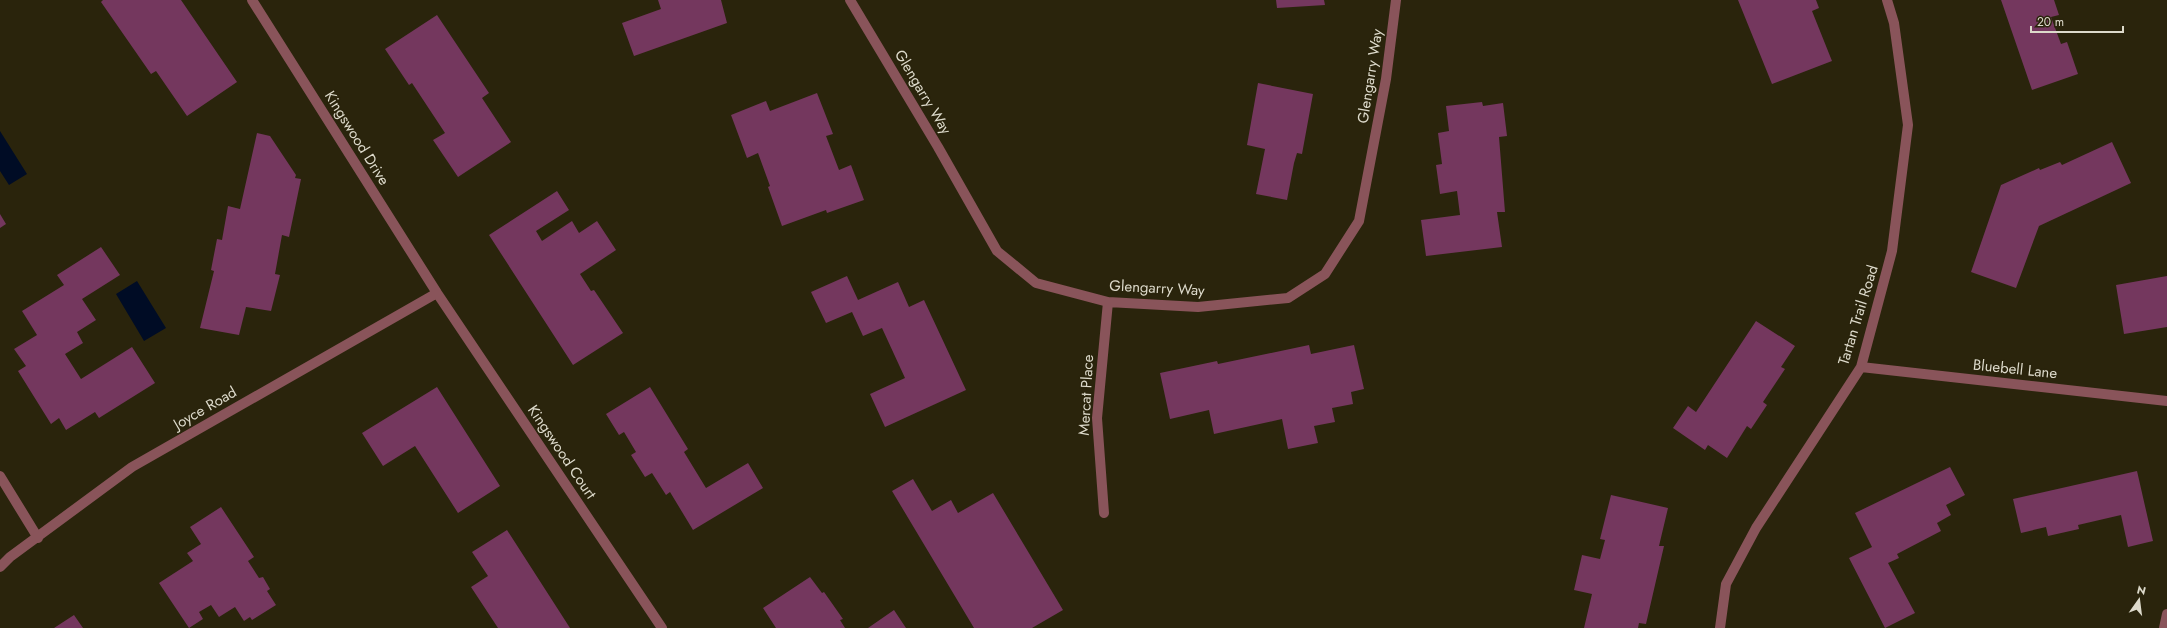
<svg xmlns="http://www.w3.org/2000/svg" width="2167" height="628" viewBox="0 0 2167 628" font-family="Jost,sans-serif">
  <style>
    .water { fill: #000c25 }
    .building { fill: #74375e }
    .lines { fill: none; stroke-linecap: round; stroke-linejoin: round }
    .lane { stroke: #89545a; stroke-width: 10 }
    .street { stroke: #89545a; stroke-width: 10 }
    .labels { text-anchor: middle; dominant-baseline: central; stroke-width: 3; stroke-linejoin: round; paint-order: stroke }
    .street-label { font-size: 15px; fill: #dddacb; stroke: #2a240c }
  </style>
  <rect width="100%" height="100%" fill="#2a240c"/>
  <path class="water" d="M0 131 27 174 9 185 0 171Z
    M137 281 166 328 144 341 116 294Z"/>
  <path class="building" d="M103 0H181L237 82 187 116 156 71 151 74 101 2Z
    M658 0H721L727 23 634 56 622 23 661 9Z
    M1276 0H1324L1325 5 1277 8Z
    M1738 0H1816L1819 8 1812 11 1832 61 1772 84Z
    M2001 0H2054L2059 15 2051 17 2061 44 2067 42 2078 74 2032 90Z
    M437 15 489 93 482 98 511 142 458 177 433 140 445 133 412 83 409 85 385 49Z
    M1258 83 1313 94 1302 154 1297 153 1294 163 1287 200 1256 194 1265 149 1247 145Z
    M817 93 833 134 826 136 839 170 851 165 864 200 827 213 826 210 782 226 768 187 770 186 758 153 747 158 731 115 766 101 770 111Z
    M1482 102 1483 106 1503 103 1507 136 1499 137 1505 212H1497L1502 247 1426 256 1421 220 1460 215 1457 191 1440 194 1436 165 1442 164 1438 133 1449 131 1446 106Z
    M257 133 270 136 296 175 295 178 301 179 289 237 282 235 275 274 280 275 271 311 246 307 239 335 200 328 214 271 211 270 217 239 222 240 228 206 240 209Z
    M2112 142 2131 183 2039 226 2016 288 1971 272 2001 185 2039 168 2040 170 2060 162 2062 165Z
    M557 191 569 210 536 231 542 241 572 221 579 233 597 221 616 250 580 274 591 291 594 290 623 333 573 365 489 235Z
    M0 214 6 224 0 228Z
    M101 247 120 275 82 299 96 320 77 332 83 343 65 354 81 379 132 347 155 383 99 418 95 412 66 430 59 418 51 424 18 371 26 366 14 349 37 335 22 311 64 285 57 275Z
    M847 276 858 300 898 282 909 307 924 300 966 390 885 427 870 394 905 378 882 328 863 336 852 312 826 323 811 292Z
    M2167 276V327L2124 334 2116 285Z
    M1756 321 1795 346 1781 367 1785 369 1763 402 1767 405 1751 429 1747 426 1727 458 1708 445 1705 450 1673 428 1688 406 1696 412Z
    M1309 345 1311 354 1354 345 1364 389 1351 392 1353 404 1332 408 1335 422 1314 426 1318 443 1288 449 1282 419 1214 434 1209 410 1170 419 1160 373 1217 361 1218 364Z
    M437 387 500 486 458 513 415 446 383 466 362 433Z
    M650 387 688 449 684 452 706 488 748 463 763 488 693 530 670 492 666 495 652 473 645 477 631 455 636 452 624 432 619 435 606 414Z
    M1950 467 1965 495 1946 505 1951 515 1937 523 1941 531 1897 554 1899 558 1888 563 1915 613 1885 628 1849 558 1872 547 1855 513Z
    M2137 471 2153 541 2128 547 2121 515 2078 525 2079 529 2048 536 2046 527 2021 533 2013 499Z
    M913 479 932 511 951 500 958 513 993 493 1063 610 1032 628H974L892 491Z
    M1611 495 1668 508 1659 546H1664L1646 624 1639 623 1638 628H1584L1592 594 1574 590 1582 555 1600 559 1605 540 1600 539Z
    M221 507 254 557 248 561 259 578 263 577 270 589 267 591 276 605 252 620 250 617 244 621 235 607 219 617 211 605 199 612 203 619 189 628 159 583 193 561 187 553 201 544 190 527Z
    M507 530 570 628H498L471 587 488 576 472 552Z
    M810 577 822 593 824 592 843 619 840 620 845 628H776L763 608Z
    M894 610 906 628H868Z
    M74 615 83 628H54Z"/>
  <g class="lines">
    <path class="lane" d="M2164 628 2167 614"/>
    <path class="street" d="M252 0 437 293 662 628
      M850 0 938 147 997 251 1036 283 1108 302 1198 307 1288 298 1325 274 1359 221 1386 79 1396 0
      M1861 367 2167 401
      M0 476 38 538
      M1104 513 1097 418 1108 302
      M0 567 10 557 132 467 437 293
      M1720 628 1726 584 1756 528 1861 367 1892 251 1908 125 1894 23 1887 0"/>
  </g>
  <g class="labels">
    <g class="street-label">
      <text transform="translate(1370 76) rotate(-81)">Glengarry Way</text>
      <text transform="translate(923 92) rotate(59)">Glengarry Way</text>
      <text transform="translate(357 138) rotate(58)">Kingswood Drive</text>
      <text transform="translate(1157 288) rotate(3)">Glengarry Way</text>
      <text transform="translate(1858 315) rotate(-73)">Tartan Trail Road</text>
      <text transform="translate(2015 369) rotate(6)">Bluebell Lane</text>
      <text transform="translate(1086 395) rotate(-87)">Mercat Place</text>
      <text transform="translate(205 408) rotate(-30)">Joyce Road</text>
      <text transform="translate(562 452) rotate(56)">Kingswood Court</text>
    </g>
  </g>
  <g transform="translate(2139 600) rotate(14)" stroke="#2a240c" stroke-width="3" paint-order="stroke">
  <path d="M0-3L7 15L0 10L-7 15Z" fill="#dddacb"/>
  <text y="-6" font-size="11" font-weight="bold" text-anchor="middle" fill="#dddacb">N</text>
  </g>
  <path d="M2031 26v6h92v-6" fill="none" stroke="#dddacb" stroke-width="2"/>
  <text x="2037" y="26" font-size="12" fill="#dddacb" stroke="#2a240c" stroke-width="3" paint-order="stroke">20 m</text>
</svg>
